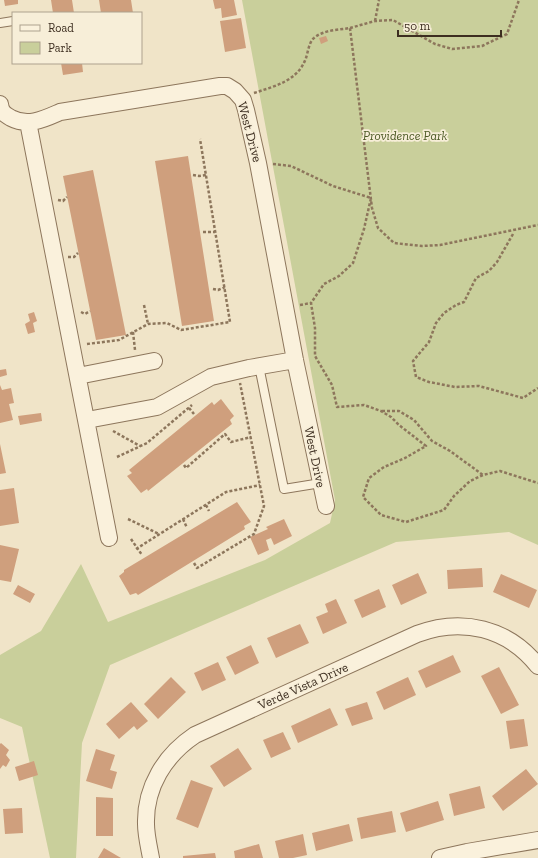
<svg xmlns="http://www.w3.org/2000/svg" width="538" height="858" viewBox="0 0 538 858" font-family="'Zilla Slab',serif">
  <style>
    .green { fill: #c9cf9b }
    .building { fill: #cf9f7d }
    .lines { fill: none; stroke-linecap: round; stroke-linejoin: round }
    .lane-casing { stroke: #8d765c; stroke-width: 10 }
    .street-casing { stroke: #8d765c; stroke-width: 18 }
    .path { stroke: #8d765c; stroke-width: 2.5; stroke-dasharray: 3 2; stroke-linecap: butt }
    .lane { stroke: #faf1dc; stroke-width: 8 }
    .street { stroke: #faf1dc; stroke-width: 16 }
    .labels { text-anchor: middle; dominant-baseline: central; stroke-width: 3.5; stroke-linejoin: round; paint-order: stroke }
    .street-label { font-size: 13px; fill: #3d2e20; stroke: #f7eed8 }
    .park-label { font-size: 13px; font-style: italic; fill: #4d5a26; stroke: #f7eed8 }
  </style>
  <rect width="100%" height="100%" fill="#f0e4c8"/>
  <path class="green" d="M242 0H538V545L509 532 396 542 110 665 82 743 76 858H50L22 727 0 718V655L41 631 81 564 108 622 265 560 330 523 335 500Z"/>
  <path class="building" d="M4 0H18V4L5 6Z
    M51 0H72L74 13H53Z
    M99 0H131L133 13H101Z
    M213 0H234L237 15 222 18 221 8 215 9Z
    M241 18 246 48 225 52 220 21Z
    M326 36 328 41 321 44 319 38Z
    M61 63H82L83 72 63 75Z
    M188 156 214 321 182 326 155 161Z
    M93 170 126 335 96 340 63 176Z
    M34 312 37 321 33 323 35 332 28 334 25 324 30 321 28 314Z
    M6 369 7 375 0 377V370Z
    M0 385 2 390 11 388 14 403 9 404 13 420 0 423Z
    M221 399 234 416 230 420 232 424 148 491 147 489 141 493 127 476 132 473 129 470 212 402 214 405Z
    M41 413 42 421 20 425 18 416Z
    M0 444 6 473 0 474Z
    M14 488 19 523 0 526V490Z
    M237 502 251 522 244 526 245 529 138 595 136 593 130 595 119 576 124 572V570Z
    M284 519 292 536 274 545 271 538 266 540 269 550 258 555 250 537 268 529 266 527Z
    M0 545 19 549 11 582 0 580Z
    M482 568 483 587 448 589 447 570Z
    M418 573 427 593 401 605 392 585Z
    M501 574 537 590 529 608 493 592Z
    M18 585 35 594 30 603 13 594Z
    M379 589 386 607 362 618 354 600Z
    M336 599 347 623 323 634 316 617 328 612 325 604Z
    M300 624 309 643 276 658 267 638Z
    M251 645 259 663 235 675 226 657Z
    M453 655 461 672 426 688 418 671Z
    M218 662 226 680 202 691 194 673Z
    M499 667 519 705 501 714 481 676Z
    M171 677 186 692 158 719 144 704Z
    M408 677 416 695 384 710 376 692Z
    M131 702 148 721 137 730 134 726 119 739 106 724Z
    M367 702 373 719 352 726 345 709Z
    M330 708 338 725 298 743 291 726Z
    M524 719 528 746 510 749 506 721Z
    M283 732 291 749 271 758 263 740Z
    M1 743 9 750 6 755 10 760 6 767 3 765 0 769V744Z
    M238 748 252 769 224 787 210 766Z
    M96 749 115 755 110 770 117 772 112 789 86 781Z
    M34 761 38 775 19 781 15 767Z
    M526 769 538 784 503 811 492 796Z
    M191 780 213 788 198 828 176 819Z
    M480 786 485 808 454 816 449 794Z
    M96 797 113 798V836H96Z
    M438 801 444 820 406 832 400 813Z
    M22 808 23 833 5 834 3 809Z
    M392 811 396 832 361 839 357 818Z
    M349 824 353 841 316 851 312 833Z
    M303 834 307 855 293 858H279L275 841Z
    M259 844 263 858H235L234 851Z
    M104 848 121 858H98Z
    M215 853 216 858H183V856Z"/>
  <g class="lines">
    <g class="lane-casing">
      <path id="lane" d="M0 23 13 21
        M259 366 284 489 321 483"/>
    </g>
    <g class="street-casing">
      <path id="street" d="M0 104C1 112 4 114 11 118 28 127 44 119 60 112L220 86H227L235 91 243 100 246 110 258 163 295 360 326 506
        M28 122 109 538
        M78 376 154 361
        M87 420 157 407 211 377 249 368 295 360
        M151 858C149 847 146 835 146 824 145 787 165 755 195 735L417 634C462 617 508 628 538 666
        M440 858 467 852 538 840"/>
    </g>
    <path class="path" d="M375 21 379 0
      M350 28 375 21 393 20 435 44 452 49 482 46 507 34 519 0
      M254 93C275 86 298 81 306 58 308 52 309 42 314 38 323 30 338 30 350 28L372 208 378 228 394 243 422 246 440 245 538 225
      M273 164 291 166 333 186 371 198 364 229 353 263 339 276 324 284 311 303 315 328V356L332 385 337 407 364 405 381 411 391 417 399 425 426 446 405 458 384 467 369 478 363 497 381 515 406 522 444 510 454 496 470 481 483 475 500 471 538 483
      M193 175 199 176 206 175
      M58 200 63 201 67 197
      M203 232H215
      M513 234 497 262 489 271 476 278 464 302 456 305 444 313 436 323 429 342 413 361 416 377 429 382 455 387 479 386 523 398 538 388
      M68 257H74L78 253
      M213 289 218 290 225 287
      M144 305 148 324
      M300 305 311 303
      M81 312 85 314 90 311
      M133 332 135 350
      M87 344 119 340 148 324 167 323 181 330 230 322 200 139
      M189 408 194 414
      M382 411H399L414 420 432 441 450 451 483 475
      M113 431 140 446
      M117 457 147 443 192 405
      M184 465 186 468 225 434 231 442 251 437
      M206 505 209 511
      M128 519 159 534
      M183 519 187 528
      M131 539 142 555
      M136 549 226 492 260 485
      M194 563 197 568 254 534 264 506 240 383"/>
    <use href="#lane" class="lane"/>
    <use href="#street" class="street"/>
  </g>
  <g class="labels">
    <g class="street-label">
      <text transform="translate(250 132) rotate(75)">West Drive</text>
      <text transform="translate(315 457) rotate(78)">West Drive</text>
      <text transform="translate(303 686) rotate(-24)">Verde Vista Drive</text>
    </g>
    <g class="park-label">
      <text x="405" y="135">Providence Park</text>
    </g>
  </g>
  <rect x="12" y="12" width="130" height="52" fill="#f7eed8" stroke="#ada18e"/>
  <rect x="20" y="25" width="20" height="6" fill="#faf1dc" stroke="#ada18e"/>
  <text x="48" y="32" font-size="12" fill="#3d2e20">Road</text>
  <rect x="20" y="42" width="20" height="12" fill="#c9cf9b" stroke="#ada18e"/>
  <text x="48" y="52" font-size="12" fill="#3d2e20">Park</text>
  <path d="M398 30v6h103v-6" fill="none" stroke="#3d2e20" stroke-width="2"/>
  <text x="404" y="30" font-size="12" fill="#3d2e20" stroke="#f7eed8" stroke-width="3" paint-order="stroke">50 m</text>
</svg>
